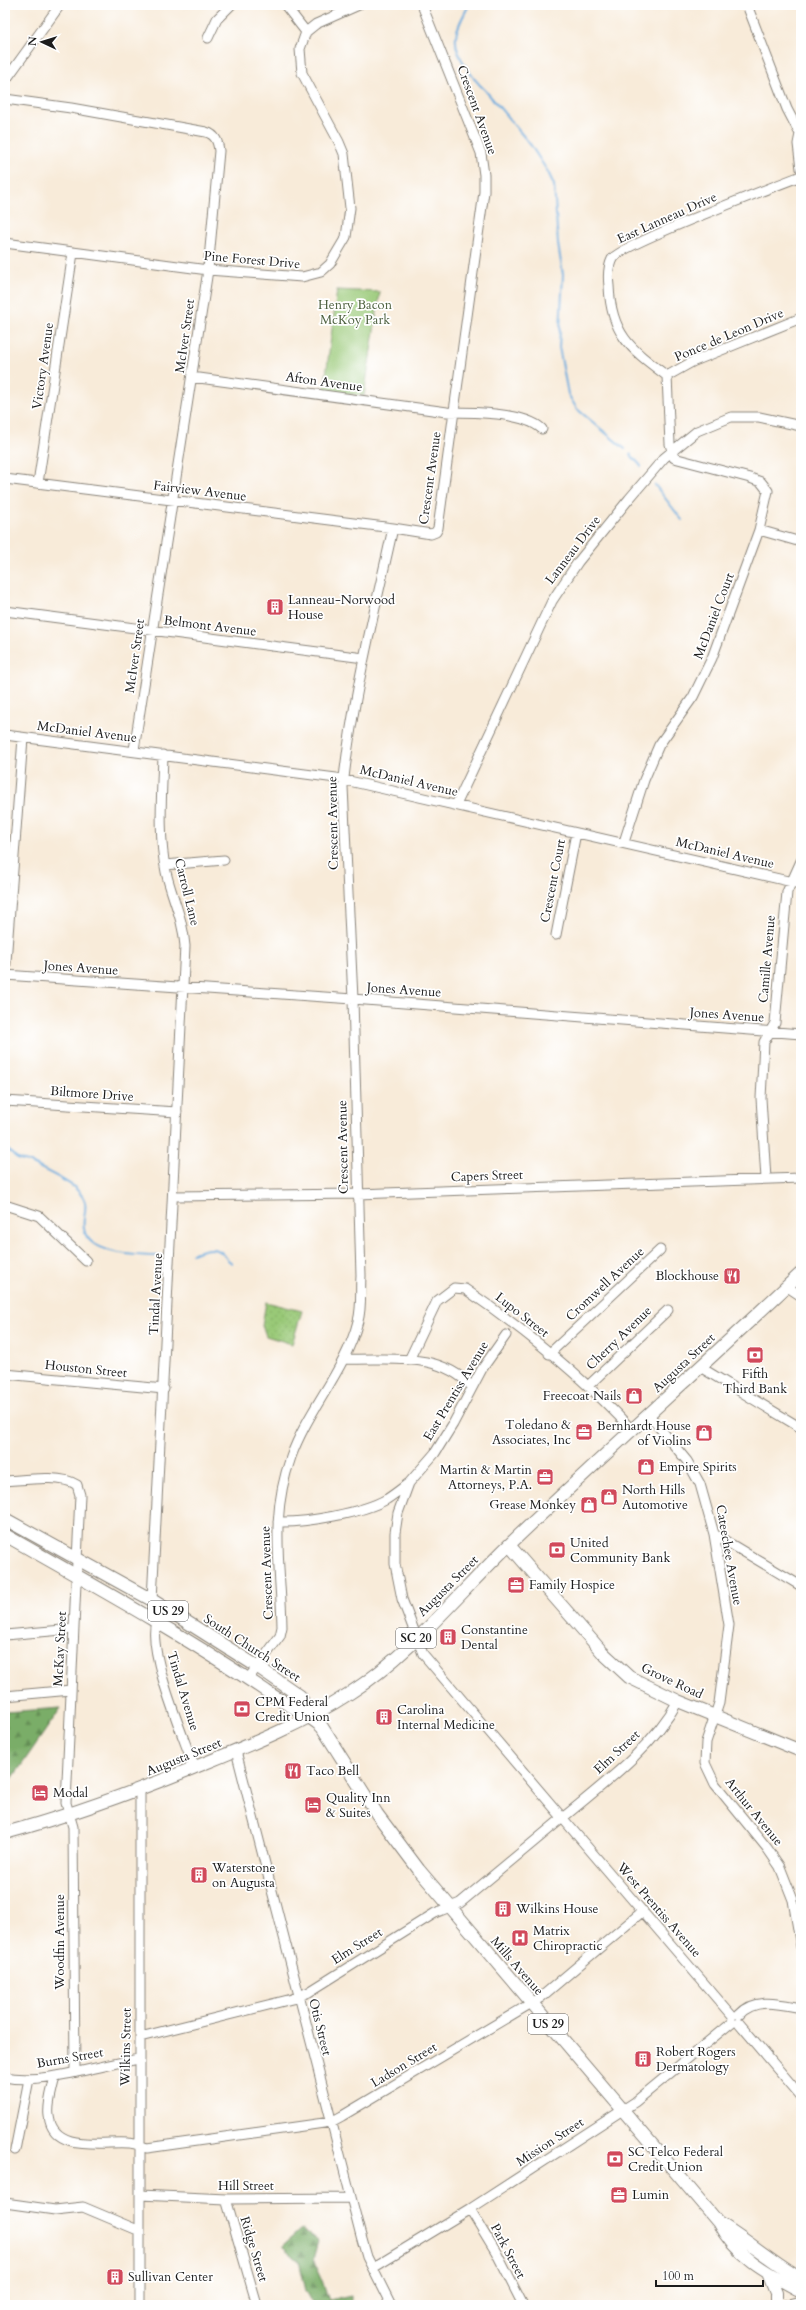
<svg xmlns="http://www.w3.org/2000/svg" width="806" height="2310" viewBox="0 0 806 2310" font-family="Cardo,serif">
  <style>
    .green { fill: #99c977; stroke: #5a724a }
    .forest { fill: url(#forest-firs); stroke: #4b6442 }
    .garden { fill: url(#garden-dots); stroke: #5a724a }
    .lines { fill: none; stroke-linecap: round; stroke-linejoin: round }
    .stream { stroke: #6aabde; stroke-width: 2 }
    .minor-casing { stroke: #8a847a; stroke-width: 11 }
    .major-casing { stroke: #8a847a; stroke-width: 14 }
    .minor { stroke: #fff; stroke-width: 9 }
    .major { stroke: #fff; stroke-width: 12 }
    .labels { text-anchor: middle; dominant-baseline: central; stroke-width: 3.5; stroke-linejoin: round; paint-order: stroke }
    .shield { fill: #fff; stroke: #606060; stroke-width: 1 }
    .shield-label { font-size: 12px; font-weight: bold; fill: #1c1c1c }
    .street-label { font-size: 13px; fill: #1c1c1c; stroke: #fff }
    .park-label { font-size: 13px; fill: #4e6140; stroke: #fff }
    .poi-label { font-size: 13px; fill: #1c1c1c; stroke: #fff; text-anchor: start }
  </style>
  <defs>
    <pattern id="forest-firs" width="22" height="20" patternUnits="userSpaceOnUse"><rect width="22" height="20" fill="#7aad68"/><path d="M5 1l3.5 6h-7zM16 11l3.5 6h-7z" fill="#638c55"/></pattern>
    <pattern id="garden-dots" width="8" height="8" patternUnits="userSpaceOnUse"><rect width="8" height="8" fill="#99c977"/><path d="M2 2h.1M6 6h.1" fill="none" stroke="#83ac66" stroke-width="1.8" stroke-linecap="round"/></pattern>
  </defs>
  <rect width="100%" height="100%" fill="#fff"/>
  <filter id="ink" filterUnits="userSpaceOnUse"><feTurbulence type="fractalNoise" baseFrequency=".025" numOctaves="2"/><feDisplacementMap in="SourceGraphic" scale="8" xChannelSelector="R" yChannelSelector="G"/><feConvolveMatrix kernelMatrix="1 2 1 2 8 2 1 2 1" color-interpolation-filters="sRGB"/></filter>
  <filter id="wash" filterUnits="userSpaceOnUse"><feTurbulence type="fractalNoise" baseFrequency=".012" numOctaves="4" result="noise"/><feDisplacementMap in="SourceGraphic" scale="16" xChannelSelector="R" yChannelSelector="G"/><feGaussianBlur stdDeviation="0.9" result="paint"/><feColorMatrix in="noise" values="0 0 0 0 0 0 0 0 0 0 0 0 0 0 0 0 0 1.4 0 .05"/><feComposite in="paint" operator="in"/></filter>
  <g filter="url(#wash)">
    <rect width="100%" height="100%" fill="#f8ebd9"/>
    <path class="green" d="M337 290 380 292 364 396 324 391Z"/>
    <path class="forest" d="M61 1708 5 1789V1712Z
      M301 2229 318 2241 313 2259 322 2279 329 2301 351 2296V2305H314L306 2291 299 2261 282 2246Z"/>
    <path class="garden" d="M266 1302 302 1311 292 1344 266 1336 262 1325Z"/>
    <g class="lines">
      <path class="stream" d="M469 5C456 29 449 41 465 65 471 75 476 82 485 90L530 144 548 172 554 185 558 244 563 275 559 347 568 394 577 409 625 449
        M630 454 641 466
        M655 485 682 520
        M5 1147C9 1151 13 1155 16 1158 20 1161 26 1161 31 1163 42 1169 64 1179 74 1187 94 1205 81 1211 84 1229 88 1256 143 1256 163 1256
        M192 1254C201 1250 215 1245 223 1254 226 1258 228 1261 232 1263"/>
    </g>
  </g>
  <g filter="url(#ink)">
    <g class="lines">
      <g class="minor-casing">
        <path id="minor" d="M285 5 306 32
          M747 5 787 109 799 132
          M208 38 217 19 231 5
          M5 81 60 5
          M5 99 71 108 206 132C216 135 218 142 219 151L208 270 134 750
          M801 129 798 144 801 169
          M5 243 208 270 302 277 321 272 330 264 346 237 350 208 344 154 339 142 302 73 300 49 306 32 316 24 359 5
          M667 376 692 362 801 318
          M192 377 447 412C472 412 524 412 542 429
          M5 479 393 528
          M38 483 73 253
          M759 530 801 542
          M5 611 364 658
          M5 735 336 778 801 884
          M23 738 5 975 353 999 801 1034
          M456 805 552 601 578 562 629 499 664 458 697 431 731 417H759L801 426
          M624 842 644 780 659 745 693 697 712 658 759 530 768 491 761 482 750 478 674 458 670 444 667 376C631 349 611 335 609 286 608 278 608 267 612 259 620 245 775 186 801 176
          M165 865 224 860
          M556 935 576 833
          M5 1101 177 1112
          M766 1179 761 1098 764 1042 775 1023 787 892 801 861
          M174 1196 358 1194 801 1178
          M5 1205 39 1216 86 1261
          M786 1286 801 1296
          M506 1335 482 1369 453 1424 435 1453 409 1483 398 1513 395 1533V1564L402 1599 423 1654 560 1815
          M549 1354 660 1250
          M344 1359C389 1361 438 1350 472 1387
          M409 1360 437 1301 454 1288 465 1289C525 1330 583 1377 632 1430
          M700 1367 801 1428
          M5 1374 164 1389
          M588 1386 668 1310
          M649 1415 687 1461 700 1484 714 1534 729 1625 719 1703 706 1742 705 1763 715 1784 767 1848 780 1867 793 1900 801 1947
          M5 1481C23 1480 62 1474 77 1485L80 1495 66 1803 73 1827 75 2071
          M278 1522C305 1523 363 1513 387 1499 395 1494 402 1488 409 1483
          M714 1534 801 1586
          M152 1600 185 946C183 918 172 898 166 872 158 834 162 792 163 755
          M156 1622C147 1652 183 1735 194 1767
          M5 1635 74 1629
          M248 1679 280 1636 282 1627C281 1566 269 1518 291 1457 308 1409 346 1370 358 1321 362 1307 360 1291 361 1276L353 999 343 787C352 700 374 614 393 528L431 534 436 532 438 528 484 192V175L481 153 422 5
          M5 1696 71 1690
          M236 1751 361 2236 367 2257 391 2305
          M140 1790V2305
          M566 1815C606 1782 653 1747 678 1701
          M565 1821 732 2016
          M739 2015C755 1997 780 2004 801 2008
          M739 2023 801 2096
          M140 2037 292 1999 309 1992 435 1913 460 1903 560 1820
          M55 2076C53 2088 47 2103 49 2116 53 2153 103 2141 128 2143 134 2143 141 2146 147 2148L331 2122 342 2116 540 1998 643 1911
          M5 2077C42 2085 100 2065 139 2059
          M15 2150 29 2079
          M140 2195 226 2199 351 2198
          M226 2199 257 2305
          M5 2203 55 2210 83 2207 140 2231
          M470 2209 496 2252 523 2305
          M373 2268 470 2209 635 2102 732 2022
          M786 2305 801 2301"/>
      </g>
      <g class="major-casing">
        <path id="major" d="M5 1519 152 1600 258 1667 300 1696 311 1716
          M5 1535C93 1585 182 1634 266 1691 284 1704 306 1712 322 1727L377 1814 419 1870 718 2222C736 2257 767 2273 801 2291
          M509 1545 603 1653 629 1677 678 1701 801 1751
          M5 1833C69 1816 131 1793 193 1768 247 1746 301 1725 350 1693 411 1654 458 1594 510 1544 606 1452 705 1364 801 1273
          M719 2223C747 2240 772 2262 801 2279
          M768 2273 776 2293V2305"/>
      </g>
      <use href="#minor" class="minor"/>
      <use href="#major" class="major"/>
    </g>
  </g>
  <defs>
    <g id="building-square" transform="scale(0.9)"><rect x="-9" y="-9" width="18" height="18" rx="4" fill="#d1495b" stroke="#fff"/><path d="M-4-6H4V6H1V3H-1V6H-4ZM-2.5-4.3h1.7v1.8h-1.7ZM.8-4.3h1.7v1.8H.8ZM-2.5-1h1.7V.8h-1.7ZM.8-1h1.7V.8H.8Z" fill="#fff"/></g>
    <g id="restaurant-square" transform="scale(0.9)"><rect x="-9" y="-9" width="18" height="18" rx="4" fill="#d1495b" stroke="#fff"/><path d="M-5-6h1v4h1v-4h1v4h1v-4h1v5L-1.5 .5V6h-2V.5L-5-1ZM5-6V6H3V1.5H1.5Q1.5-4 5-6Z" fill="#fff"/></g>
    <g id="bank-square" transform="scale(0.9)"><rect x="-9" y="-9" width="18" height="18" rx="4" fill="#d1495b" stroke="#fff"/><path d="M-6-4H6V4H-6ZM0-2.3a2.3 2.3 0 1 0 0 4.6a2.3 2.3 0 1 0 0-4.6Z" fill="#fff"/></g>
    <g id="shop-square" transform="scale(0.9)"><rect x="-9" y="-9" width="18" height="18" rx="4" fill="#d1495b" stroke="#fff"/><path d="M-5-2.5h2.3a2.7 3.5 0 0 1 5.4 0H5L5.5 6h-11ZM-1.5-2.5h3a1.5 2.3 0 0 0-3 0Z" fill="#fff"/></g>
    <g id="office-square" transform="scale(0.9)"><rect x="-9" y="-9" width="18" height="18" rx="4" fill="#d1495b" stroke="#fff"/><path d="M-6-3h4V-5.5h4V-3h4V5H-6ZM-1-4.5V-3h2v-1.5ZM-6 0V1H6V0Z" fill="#fff"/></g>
    <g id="hotel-square" transform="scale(0.9)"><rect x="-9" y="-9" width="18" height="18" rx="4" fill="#d1495b" stroke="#fff"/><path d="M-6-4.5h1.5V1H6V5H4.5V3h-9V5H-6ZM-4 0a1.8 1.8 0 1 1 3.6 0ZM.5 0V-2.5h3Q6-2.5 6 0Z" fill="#fff"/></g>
    <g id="hospital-square" transform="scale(0.9)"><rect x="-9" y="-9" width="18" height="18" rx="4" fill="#d1495b" stroke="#fff"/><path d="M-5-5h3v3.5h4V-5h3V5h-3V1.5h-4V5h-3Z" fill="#fff"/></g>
  </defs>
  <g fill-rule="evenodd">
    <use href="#building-square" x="275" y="607"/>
    <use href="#restaurant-square" x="732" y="1276"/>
    <use href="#bank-square" x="755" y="1355"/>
    <use href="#shop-square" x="634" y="1396"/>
    <use href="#office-square" x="584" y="1432"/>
    <use href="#shop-square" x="704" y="1433"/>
    <use href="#shop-square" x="646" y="1467"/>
    <use href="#office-square" x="545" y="1477"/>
    <use href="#shop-square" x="609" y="1497"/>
    <use href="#shop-square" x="589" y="1505"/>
    <use href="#bank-square" x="557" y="1550"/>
    <use href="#office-square" x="516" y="1585"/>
    <use href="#building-square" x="448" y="1637"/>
    <use href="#bank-square" x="242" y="1709"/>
    <use href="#building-square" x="384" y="1717"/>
    <use href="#restaurant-square" x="293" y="1771"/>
    <use href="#hotel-square" x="40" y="1793"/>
    <use href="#hotel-square" x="313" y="1805"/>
    <use href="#building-square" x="199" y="1875"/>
    <use href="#building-square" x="503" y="1909"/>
    <use href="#hospital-square" x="520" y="1938"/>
    <use href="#building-square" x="643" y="2059"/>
    <use href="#bank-square" x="615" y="2159"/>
    <use href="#office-square" x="619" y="2195"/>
    <use href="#building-square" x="115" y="2277"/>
  </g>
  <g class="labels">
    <g class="shield">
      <rect x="148" y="1601" width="40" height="20" rx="3"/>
      <rect x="396" y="1628" width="40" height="20" rx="3"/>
      <rect x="528" y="2014" width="40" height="20" rx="3"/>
    </g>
    <g class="shield-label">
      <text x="168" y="1611">US 29</text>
      <text x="416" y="1638">SC 20</text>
      <text x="548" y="2024">US 29</text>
    </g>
    <g class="street-label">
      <text transform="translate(477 110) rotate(70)">Crescent Avenue</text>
      <text transform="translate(667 218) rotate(-24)">East Lanneau Drive</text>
      <text transform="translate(252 260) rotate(5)">Pine Forest Drive</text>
      <text transform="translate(729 335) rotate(-23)">Ponce de Leon Drive</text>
      <text transform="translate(185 336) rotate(-82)">McIver Street</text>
      <text transform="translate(43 366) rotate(-82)">Victory Avenue</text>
      <text transform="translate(324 382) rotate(8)">Afton Avenue</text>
      <text transform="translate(430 478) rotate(-82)">Crescent Avenue</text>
      <text transform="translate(200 491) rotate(7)">Fairview Avenue</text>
      <text transform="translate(573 550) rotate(-53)">Lanneau Drive</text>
      <text transform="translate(714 616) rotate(-69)">McDaniel Court</text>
      <text transform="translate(210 626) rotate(7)">Belmont Avenue</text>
      <text transform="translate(135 656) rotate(-82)">McIver Street</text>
      <text transform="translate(87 732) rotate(7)">McDaniel Avenue</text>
      <text transform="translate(409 781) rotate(13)">McDaniel Avenue</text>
      <text transform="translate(333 823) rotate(-91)">Crescent Avenue</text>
      <text transform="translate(725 853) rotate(13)">McDaniel Avenue</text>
      <text transform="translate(553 881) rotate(-79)">Crescent Court</text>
      <text transform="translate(187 892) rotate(76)">Carroll Lane</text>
      <text transform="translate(767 959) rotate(-85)">Camille Avenue</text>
      <text transform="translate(81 968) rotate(4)">Jones Avenue</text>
      <text transform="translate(404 990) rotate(4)">Jones Avenue</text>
      <text transform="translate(727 1015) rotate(4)">Jones Avenue</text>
      <text transform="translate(92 1094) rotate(4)">Biltmore Drive</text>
      <text transform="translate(343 1147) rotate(-91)">Crescent Avenue</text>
      <text transform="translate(487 1176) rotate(-2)">Capers Street</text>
      <text transform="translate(605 1284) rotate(-43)">Cromwell Avenue</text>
      <text transform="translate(156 1294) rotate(-87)">Tindal Avenue</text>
      <text transform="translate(522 1315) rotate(38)">Lupo Street</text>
      <text transform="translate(619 1338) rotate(-44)">Cherry Avenue</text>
      <text transform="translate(684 1363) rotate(-43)">Augusta Street</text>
      <text transform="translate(86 1369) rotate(6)">Houston Street</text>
      <text transform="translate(456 1391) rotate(-59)">East Prentiss Avenue</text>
      <text transform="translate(729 1555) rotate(80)">Cateechee Avenue</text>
      <text transform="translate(267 1573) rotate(-92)">Crescent Avenue</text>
      <text transform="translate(448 1586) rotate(-45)">Augusta Street</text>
      <text transform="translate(252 1648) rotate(33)">South Church Street</text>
      <text transform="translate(60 1649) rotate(-87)">McKay Street</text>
      <text transform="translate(672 1681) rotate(25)">Grove Road</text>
      <text transform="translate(183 1691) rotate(73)">Tindal Avenue</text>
      <text transform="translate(617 1752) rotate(-43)">Elm Street</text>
      <text transform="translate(184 1757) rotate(-22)">Augusta Street</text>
      <text transform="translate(754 1812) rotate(51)">Arthur Avenue</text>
      <text transform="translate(659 1910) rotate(49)">West Prentiss Avenue</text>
      <text transform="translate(60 1942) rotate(-90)">Woodfin Avenue</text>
      <text transform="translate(357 1946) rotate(-32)">Elm Street</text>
      <text transform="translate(517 1966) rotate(49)">Mills Avenue</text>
      <text transform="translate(320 2027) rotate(76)">Otis Street</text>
      <text transform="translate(126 2047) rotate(-89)">Wilkins Street</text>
      <text transform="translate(70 2058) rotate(-10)">Burns Street</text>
      <text transform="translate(404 2065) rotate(-31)">Ladson Street</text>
      <text transform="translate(550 2142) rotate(-33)">Mission Street</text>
      <text x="246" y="2186">Hill Street</text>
      <text transform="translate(254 2249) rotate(73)">Ridge Street</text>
      <text transform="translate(508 2251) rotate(62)">Park Street</text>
    </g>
    <g class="park-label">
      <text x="355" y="305">Henry Bacon<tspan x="355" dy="15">McKoy Park</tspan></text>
    </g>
    <g class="poi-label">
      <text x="288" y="600">Lanneau-Norwood<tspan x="288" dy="15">House</tspan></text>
      <text x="719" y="1276" text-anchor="end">Blockhouse</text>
      <text x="755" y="1374" text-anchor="middle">Fifth<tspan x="755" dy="15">Third Bank</tspan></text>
      <text x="621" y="1396" text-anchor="end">Freecoat Nails</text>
      <text x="571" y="1425" text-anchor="end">Toledano &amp;<tspan x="571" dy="15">Associates, Inc</tspan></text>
      <text x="691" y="1426" text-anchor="end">Bernhardt House<tspan x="691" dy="15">of Violins</tspan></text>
      <text x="659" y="1467">Empire Spirits</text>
      <text x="532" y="1470" text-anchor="end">Martin &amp; Martin<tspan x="532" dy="15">Attorneys, P.A.</tspan></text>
      <text x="622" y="1490">North Hills<tspan x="622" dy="15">Automotive</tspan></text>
      <text x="576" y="1505" text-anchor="end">Grease Monkey</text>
      <text x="570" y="1543">United<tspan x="570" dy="15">Community Bank</tspan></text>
      <text x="529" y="1585">Family Hospice</text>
      <text x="461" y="1630">Constantine<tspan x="461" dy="15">Dental</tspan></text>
      <text x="255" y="1702">CPM Federal<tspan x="255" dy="15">Credit Union</tspan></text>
      <text x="397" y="1710">Carolina<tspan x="397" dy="15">Internal Medicine</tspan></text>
      <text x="306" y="1771">Taco Bell</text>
      <text x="53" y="1793">Modal</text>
      <text x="326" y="1798">Quality Inn<tspan x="326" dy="15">&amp; Suites</tspan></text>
      <text x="212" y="1868">Waterstone<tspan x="212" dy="15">on Augusta</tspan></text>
      <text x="516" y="1909">Wilkins House</text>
      <text x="533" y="1931">Matrix<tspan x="533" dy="15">Chiropractic</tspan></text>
      <text x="656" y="2052">Robert Rogers<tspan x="656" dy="15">Dermatology</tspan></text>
      <text x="628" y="2152">SC Telco Federal<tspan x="628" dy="15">Credit Union</tspan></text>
      <text x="632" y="2195">Lumin</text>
      <text x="128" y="2277">Sullivan Center</text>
    </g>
  </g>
  <rect width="806" height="2310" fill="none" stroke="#fff" stroke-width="20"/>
  <g transform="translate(42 42) rotate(274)" stroke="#ffffff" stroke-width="3" paint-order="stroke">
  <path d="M0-3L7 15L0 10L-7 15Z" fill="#1c1c1c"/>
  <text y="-6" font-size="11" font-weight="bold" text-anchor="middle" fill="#1c1c1c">N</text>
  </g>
  <path d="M656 2280v6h107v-6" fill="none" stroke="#1c1c1c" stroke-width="2"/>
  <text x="662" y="2280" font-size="12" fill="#1c1c1c" stroke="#ffffff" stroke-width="3" paint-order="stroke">100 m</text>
</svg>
